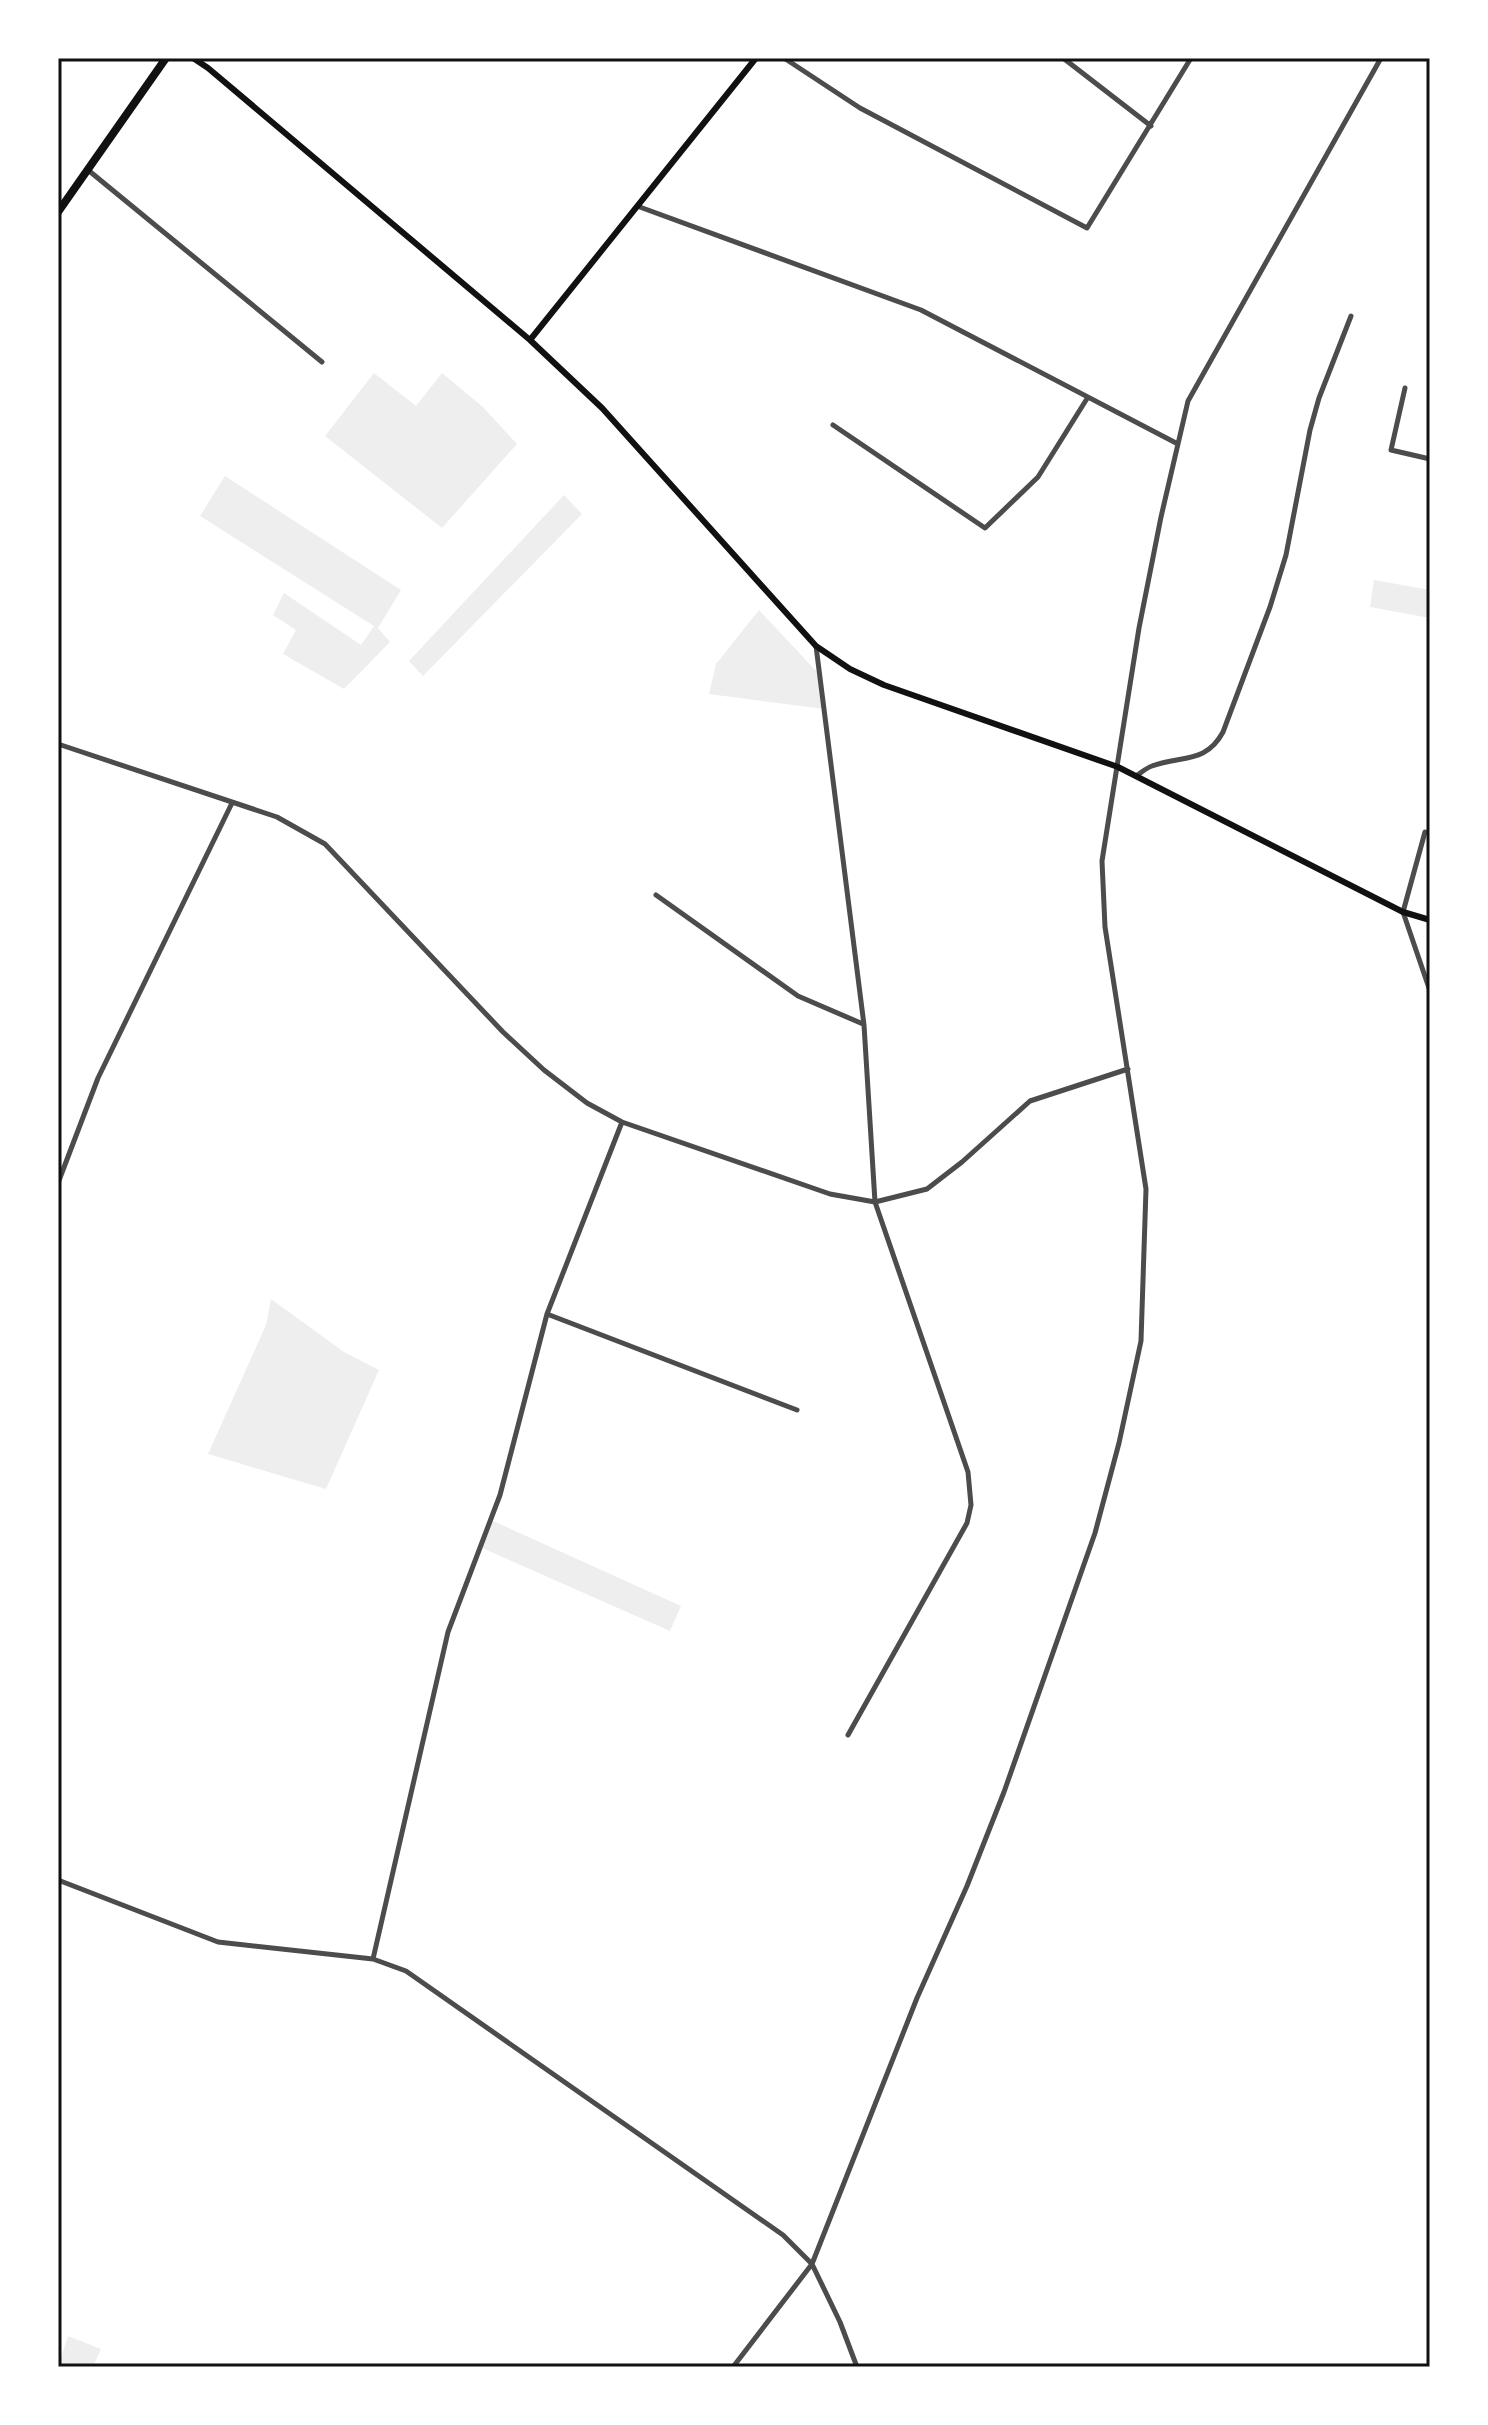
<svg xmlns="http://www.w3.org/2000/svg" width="1488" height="2425" viewBox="0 0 1488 2425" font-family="Montserrat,sans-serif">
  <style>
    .green { fill: #eee }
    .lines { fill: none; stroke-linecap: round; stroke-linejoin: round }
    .minor { stroke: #4c4c4c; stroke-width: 5 }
    .secondary { stroke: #111; stroke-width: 6 }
    .trunk { stroke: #111; stroke-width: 8 }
    .neatline { fill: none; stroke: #111; stroke-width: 3 }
  </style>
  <rect width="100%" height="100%" fill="#fff"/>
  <path class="green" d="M374 373 416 406 442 373 483 407 517 444 442 528 325 436Z
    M225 476 401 590 378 628 390 642 344 689 283 654 296 630 273 615 284 593 361 645 374 626 200 516Z
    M564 495 582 514 423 676 409 661Z
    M1374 580 1430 590V618L1370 607Z
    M759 610 819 674 824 709 709 694 716 664Z
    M271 1299 344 1352 379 1370 326 1489 208 1454 266 1325Z
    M491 1520 681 1606 670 1631 480 1547Z
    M68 2336 101 2349 93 2367H58Z"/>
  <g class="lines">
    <path class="minor" d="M784 58 860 108 1087 228 1191 58
      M1063 58 1151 126
      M88 170 322 362
      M637 206 921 310 1176 443
      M1405 388 1391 450 1430 459
      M833 425 985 528 1038 477 1088 397
      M816 646 864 1025 875 1202 968 1472 971 1505 967 1523 848 1735
      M58 744 277 817 325 844 503 1032 544 1070 587 1103 622 1122 830 1194 875 1202 927 1189 962 1162 1030 1101 1128 1069
      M1136 776C1141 773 1146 768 1152 766 1181 755 1206 764 1223 732L1270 607 1286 555 1310 430 1319 398 1351 316
      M1425 832 1403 912 1430 991
      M656 895 798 996 863 1024
      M58 1183 98 1078 232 803
      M547 1314 797 1410
      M58 1880 218 1942 373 1959 406 1971 783 2235 812 2264 840 2322 857 2367
      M373 1959 448 1632 500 1495 547 1314 622 1122
      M733 2367 812 2264 917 1998 967 1886 1004 1792 1095 1533 1119 1443 1141 1341 1146 1189 1105 927 1102 861 1139 628 1161 517 1188 401 1381 58"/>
    <path class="secondary" d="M193 58 208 68 530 340 602 408 816 646 850 669 884 685 1118 767 1403 912 1430 920
      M530 340 756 58"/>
    <path class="trunk" d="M58 212 166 58"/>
  </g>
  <rect width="1488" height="2425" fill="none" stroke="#ffffff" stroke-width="120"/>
  <rect x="60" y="60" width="1368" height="2305" class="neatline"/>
</svg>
